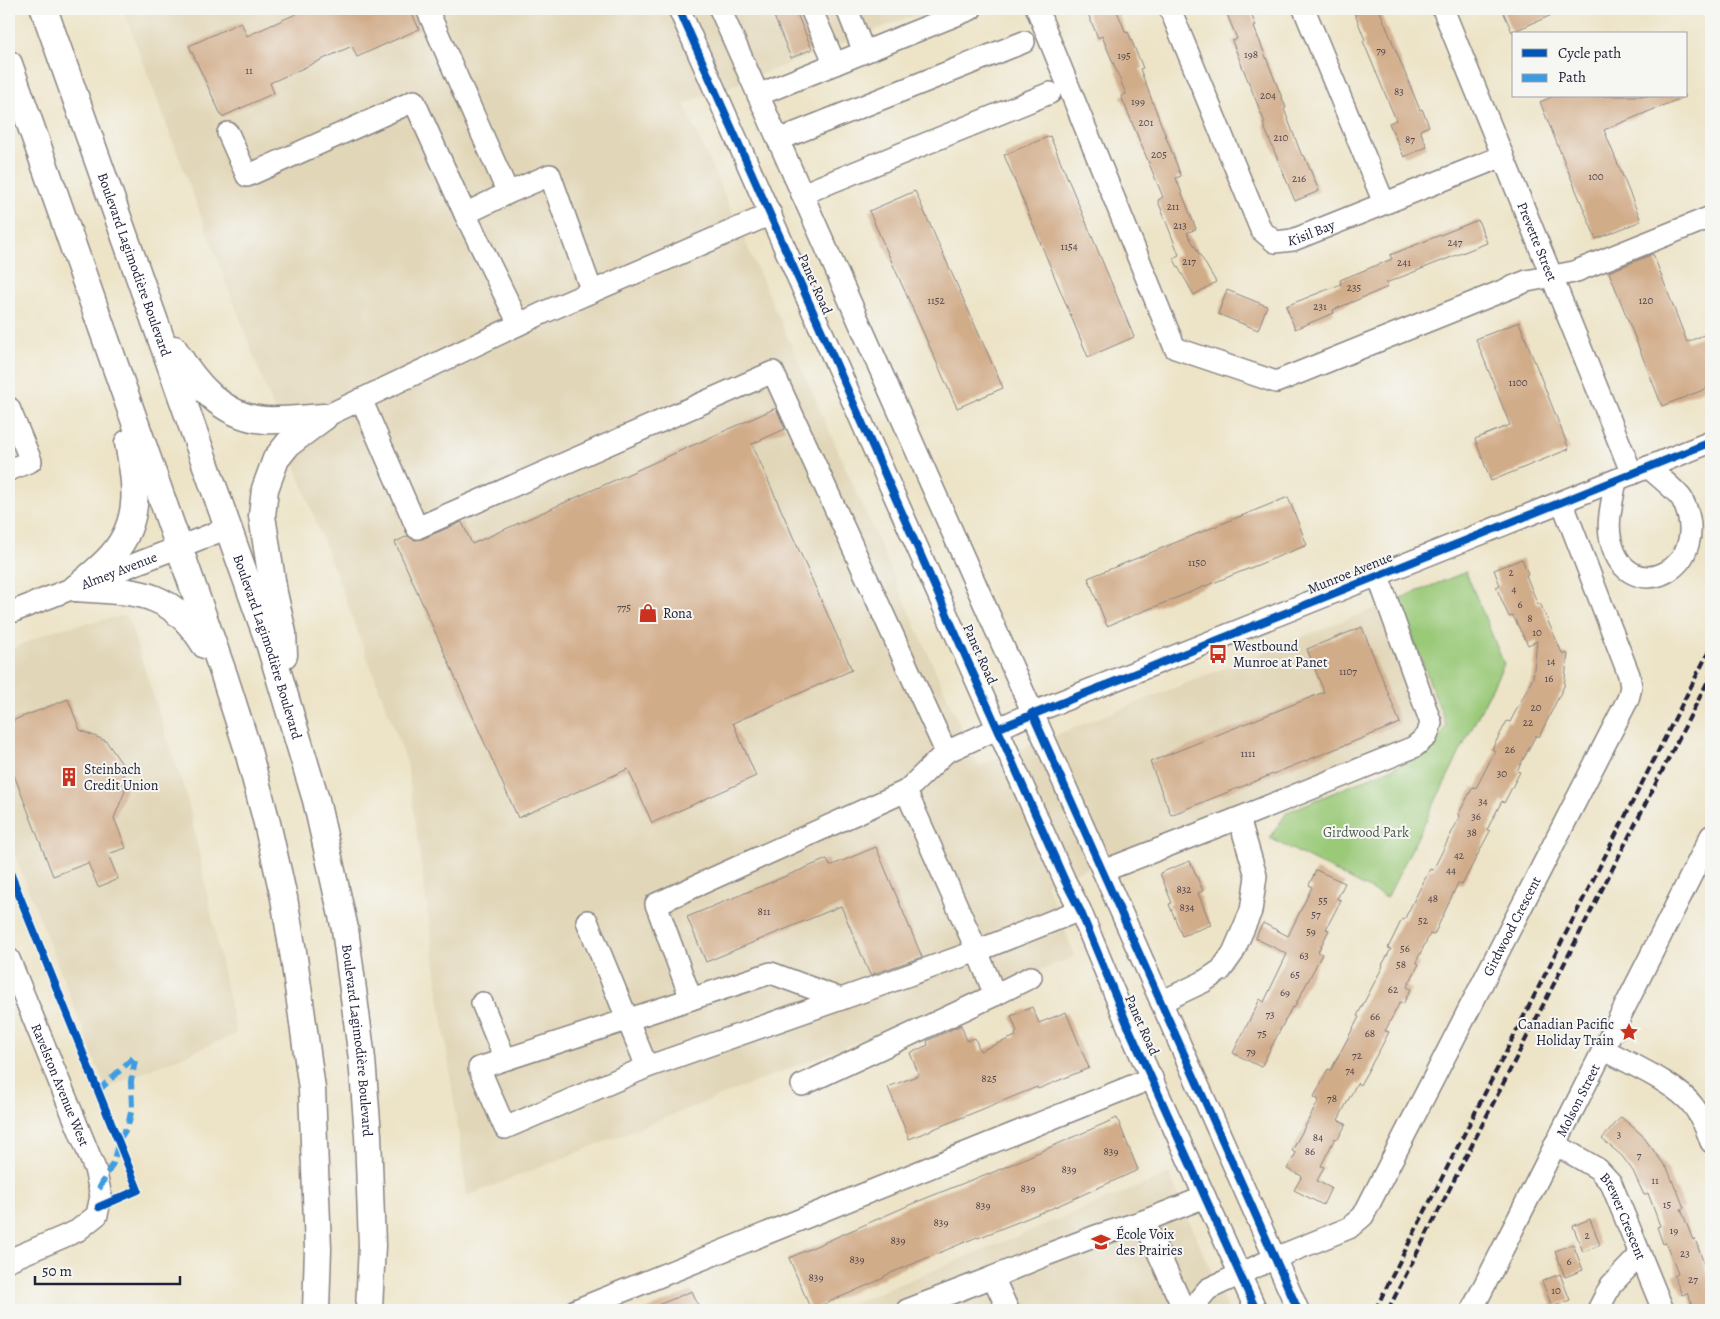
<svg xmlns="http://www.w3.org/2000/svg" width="1720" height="1319" viewBox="0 0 1720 1319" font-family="Alegreya,serif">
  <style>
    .built { fill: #e1d6b7 }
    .green { fill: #9ac978; stroke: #5e765a }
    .building { fill: #d1ac89 }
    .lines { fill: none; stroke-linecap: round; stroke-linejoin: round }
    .minor-casing { stroke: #888382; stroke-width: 24 }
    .major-casing { stroke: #888382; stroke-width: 29 }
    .minor { stroke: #fff; stroke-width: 21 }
    .major { stroke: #fff; stroke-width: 26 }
    .rail { stroke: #22223b; stroke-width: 4; stroke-dasharray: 8 4; stroke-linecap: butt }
    .quiet { stroke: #3c9ce2; stroke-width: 6; stroke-dasharray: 12 6; stroke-linecap: butt }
    .cycleway-casing { stroke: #f6f6f2; stroke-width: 11 }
    .cycleway { stroke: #0057b8; stroke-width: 8 }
    .labels { text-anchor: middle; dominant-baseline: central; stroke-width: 4; stroke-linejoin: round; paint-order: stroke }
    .number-label { font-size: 11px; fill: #4e444e }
    .street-label { font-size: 14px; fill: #22223b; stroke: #f6f6f2 }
    .poi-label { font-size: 14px; fill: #22223b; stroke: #f6f6f2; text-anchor: start }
    .park-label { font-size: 14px; fill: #4c5c50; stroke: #f6f6f2 }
  </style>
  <rect width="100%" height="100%" fill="#f6f6f2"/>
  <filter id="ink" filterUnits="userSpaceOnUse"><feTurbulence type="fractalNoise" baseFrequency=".02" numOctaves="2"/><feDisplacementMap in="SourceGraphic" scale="10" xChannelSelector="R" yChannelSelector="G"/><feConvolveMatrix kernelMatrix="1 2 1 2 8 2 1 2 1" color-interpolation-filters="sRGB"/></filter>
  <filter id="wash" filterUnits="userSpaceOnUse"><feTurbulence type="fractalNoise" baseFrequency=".0096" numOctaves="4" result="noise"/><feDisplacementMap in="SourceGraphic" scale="20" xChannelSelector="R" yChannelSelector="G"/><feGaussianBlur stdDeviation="1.12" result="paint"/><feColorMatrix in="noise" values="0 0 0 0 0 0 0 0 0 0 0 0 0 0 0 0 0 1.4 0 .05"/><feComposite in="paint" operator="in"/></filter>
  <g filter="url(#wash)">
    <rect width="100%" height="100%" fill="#ede4c8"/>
    <path class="built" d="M123 9H930L684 104 978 766 1398 599 1447 726 1046 884 1075 956 467 1196 407 763Z
      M127 615 188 801 236 1034 106 1088 9 840V650L54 630Z
      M1169 1174 1228 1310H836Z"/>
    <path class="green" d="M1466 572 1504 664 1387 898 1270 838 1287 812 1424 755 1447 726 1398 599Z"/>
    <g id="blocks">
      <path class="building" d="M307 9H410L419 29 357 57 352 46 270 83 274 93 222 117 189 46 241 22 247 36Z
        M771 9H795L812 49 791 58Z
        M1086 9H1116L1126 33 1128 32 1143 68 1140 69 1181 176 1176 178 1196 229 1187 233 1216 282 1194 295 1173 258 1179 255 1158 201V200L1163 197 1121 96 1126 94 1102 36 1098 38Z
        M1225 9H1249L1256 26 1254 27 1286 108 1284 109 1302 156 1304 155 1319 191 1295 201 1263 124 1265 123 1232 41 1237 39Z
        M1353 9H1379L1420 110 1422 109 1429 126 1420 130 1427 147 1404 157 1389 123 1396 120 1363 41 1365 40Z
        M1502 9H1566L1512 32Z
        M1554 96H1686L1604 130 1641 221 1596 239 1540 102Z
        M1050 136 1134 337 1088 357 1004 155Z
        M915 191 1003 388 957 408 869 211Z
        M1478 220 1487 243 1386 283 1388 287 1333 310 1334 313 1295 329 1286 306 1341 284 1340 280 1392 259 1390 255Z
        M1653 254 1687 342 1711 332V387L1662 406 1609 272Z
        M1227 290 1267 306 1258 330 1218 314Z
        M1519 322 1569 449 1491 481 1475 439 1510 425 1476 339Z
        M776 408 785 429 752 444 852 670 733 723 756 776 652 823 628 769 518 818 395 542 408 536 415 540 422 539 462 522 472 544Z
        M1288 497 1307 545 1107 626 1088 578Z
        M1522 559 1528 574 1526 575 1538 605 1540 603 1562 653 1568 654 1564 686 1539 737 1536 735 1517 771 1520 772 1504 803 1502 801 1494 816 1487 830 1490 831 1462 885 1458 883 1434 935 1430 934 1416 962 1419 964 1407 987 1411 989 1403 1004 1400 1002 1385 1031 1389 1032 1380 1049 1360 1085 1357 1083 1338 1120 1346 1124 1338 1139 1335 1138 1321 1166 1324 1167 1317 1181 1331 1188 1323 1205 1294 1190 1302 1176 1287 1169 1296 1153 1292 1151 1319 1100 1314 1097 1328 1069 1331 1070 1359 1017 1357 1016 1383 966 1382 965 1391 949 1388 948 1402 919 1404 920 1430 869 1433 870 1460 816 1458 815 1473 787 1476 788 1495 751 1492 749 1507 721 1510 722 1533 678 1537 641 1528 645 1513 616 1509 617 1496 587 1500 585 1494 570Z
        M1362 627 1400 723 1171 815 1150 762 1324 692 1307 649Z
        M68 699 80 730 106 741 122 764 125 791 114 818 126 848 108 854 118 879 98 887 88 863 53 876 9 762V722Z
        M876 847 922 957 870 975 841 906 706 962 687 917 827 859 830 866Z
        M1190 861 1203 891 1198 893 1211 925 1182 936 1169 904 1172 903 1160 873Z
        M1316 870 1345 883 1337 899 1341 900 1326 929 1329 930 1318 952 1322 954 1294 1008 1292 1007 1261 1067 1233 1053 1260 999 1264 1002 1287 954 1255 938 1263 923 1288 936 1312 887 1309 885Z
        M1032 1007 1039 1023 1066 1012 1089 1068 1038 1089 1037 1087 909 1139 888 1087 919 1075 910 1053 928 1045 927 1041 961 1025 967 1041 975 1038 980 1051 1016 1036 1015 1033 1017 1032 1011 1016Z
        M1621 1117 1642 1135 1668 1170 1676 1190H1677L1684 1208 1681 1209 1693 1240 1695 1239 1711 1283V1310H1695L1687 1293 1682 1295 1674 1276 1678 1274 1666 1243 1663 1244 1657 1227 1660 1226 1648 1193 1644 1195 1633 1171 1622 1156 1602 1139Z
        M1117 1118 1138 1170 1055 1207 978 1238 977 1237 884 1276V1278L811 1310 789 1258 914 1203 989 1173V1174Z
        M1590 1219 1600 1245 1583 1252 1573 1226Z
        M1573 1244 1583 1270 1565 1277 1555 1251Z
        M1560 1274 1570 1300 1552 1307 1542 1281Z
        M692 1291 700 1310H646Z"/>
    </g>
  </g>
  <g filter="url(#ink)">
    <use href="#blocks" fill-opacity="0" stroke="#888382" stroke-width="1"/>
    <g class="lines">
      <g class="minor-casing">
        <g id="minor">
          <path d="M427 9 508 193"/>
          <path d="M679 9 1065 881 1080 910 1130 1031 1256 1310"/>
          <path d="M720 9 1298 1310"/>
          <path d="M811 9 835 64"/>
          <path d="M847 9 864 52"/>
          <path d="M1037 9 1175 348 1276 382 1527 281 1574 272 1711 217"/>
          <path id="s1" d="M1170 9 1261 230 1275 242 1293 240 1503 156"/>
          <path d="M1304 9 1384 203"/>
          <path id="s2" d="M1443 9 1632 474"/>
          <path d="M758 95 971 9"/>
          <path d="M228 133 247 176 414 101 465 214"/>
          <path d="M778 140 1024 42"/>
          <path d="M802 194 1050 93"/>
          <path d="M519 324 465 214 508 193 550 175 592 292"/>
          <path d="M361 399 417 528 773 372 946 752 1032 713 1711 442"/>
          <path d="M9 408 31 461 9 470"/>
          <path d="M324 417 545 312 771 214"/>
          <path d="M1616 480C1613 499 1606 522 1611 541 1628 612 1717 567 1682 499 1677 491 1657 475 1648 467"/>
          <path id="s3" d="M9 613 228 528"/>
          <path d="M946 752 906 791 977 951 1080 910"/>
          <path d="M906 791 656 904 691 999 771 973 841 999 977 951 995 995 1031 977"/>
          <path d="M1103 871 1239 818 1414 747 1427 736 1431 723 1378 576"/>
          <path d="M587 921 647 1067"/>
          <path id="s4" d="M9 959 95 1169 101 1196 97 1215 77 1231 9 1260"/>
          <path d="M691 999 479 1068 505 1128 647 1067 841 999"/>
          <path d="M1161 1002 1203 982 1221 970 1233 953 1251 911 1256 876 1239 818"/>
          <path d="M482 1003 505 1059"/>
          <path d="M1603 1049C1628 1063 1678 1084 1694 1107 1702 1118 1707 1130 1711 1142"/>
          <path d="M802 1085 995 995"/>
          <path id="s5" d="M1555 1144 1598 1169 1611 1183 1663 1310"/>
          <path d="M1144 1221 1184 1310"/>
          <path d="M576 1310 1152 1078"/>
          <path d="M907 1310 993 1277"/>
          <path d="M1008 1310 993 1277 1046 1255 1096 1236 1144 1221 1205 1197"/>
          <path id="s6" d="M1182 1310 1196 1303 1208 1289 1275 1258 1349 1228 1363 1216 1628 699 1631 687 1629 675 1562 502"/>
          <path id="s7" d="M1472 1310 1711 836"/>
          <path d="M1598 1310 1611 1285 1640 1255"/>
        </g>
      </g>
      <g class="major-casing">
        <g id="major">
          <path id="s8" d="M44 9 270 646 316 800 345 929 362 1059 368 1135 372 1245 369 1310"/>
          <path d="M9 64 224 675 247 747 267 823 284 898 294 958 312 1089 318 1249 316 1310"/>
          <path d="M174 349C195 383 222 417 265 420 284 421 305 418 324 417"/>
          <path d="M76 588C89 577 103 566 113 554 142 520 136 482 128 443"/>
          <path d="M76 588C136 592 170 589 205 645"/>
          <path d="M284 655 283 633 274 593 262 516 265 489 276 459 288 444 324 417"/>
        </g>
      </g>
      <use href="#minor" class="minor"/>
      <use href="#major" class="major"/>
      <path class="rail" d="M1375 1310 1711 647
        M1388 1310 1711 675"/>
      <path class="quiet" d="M98 1091 134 1057
        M99 1189 113 1163 120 1138 128 1126 132 1108 131 1081 135 1061"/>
      <g class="cycleway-casing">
        <path id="cycleway" d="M679 9 1065 881 1080 910 1130 1031 1256 1310
          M1032 713 1298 1310
          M999 728 1711 442
          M9 870 138 1190 99 1207"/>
      </g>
      <use href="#cycleway" class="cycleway"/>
    </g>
  </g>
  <defs>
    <g id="shop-bare" transform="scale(1.5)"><path d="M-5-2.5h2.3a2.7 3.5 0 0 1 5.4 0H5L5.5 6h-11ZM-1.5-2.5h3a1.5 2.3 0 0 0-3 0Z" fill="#c8321e" stroke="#f6f6f2" stroke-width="2.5" paint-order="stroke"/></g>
    <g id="bus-bare" transform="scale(1.5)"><path d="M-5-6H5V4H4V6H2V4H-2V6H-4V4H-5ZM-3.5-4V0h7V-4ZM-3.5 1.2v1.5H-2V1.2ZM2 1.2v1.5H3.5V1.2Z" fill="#c8321e" stroke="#f6f6f2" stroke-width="2.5" paint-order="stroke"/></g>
    <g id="building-bare" transform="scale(1.5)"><path d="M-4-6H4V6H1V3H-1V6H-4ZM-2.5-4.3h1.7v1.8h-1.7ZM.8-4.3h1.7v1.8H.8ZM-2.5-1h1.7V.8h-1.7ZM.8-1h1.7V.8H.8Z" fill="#c8321e" stroke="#f6f6f2" stroke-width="2.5" paint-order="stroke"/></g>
    <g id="sight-bare" transform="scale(1.5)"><path d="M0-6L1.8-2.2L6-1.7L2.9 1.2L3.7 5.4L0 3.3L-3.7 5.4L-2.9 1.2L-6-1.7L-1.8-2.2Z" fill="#c8321e" stroke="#f6f6f2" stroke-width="2.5" paint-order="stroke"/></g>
    <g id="school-bare" transform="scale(1.5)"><path d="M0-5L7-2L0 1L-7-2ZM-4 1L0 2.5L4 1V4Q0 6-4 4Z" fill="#c8321e" stroke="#f6f6f2" stroke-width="2.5" paint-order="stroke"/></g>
  </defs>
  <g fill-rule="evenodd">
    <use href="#shop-bare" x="648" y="613"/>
    <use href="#bus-bare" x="1218" y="654"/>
    <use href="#building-bare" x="69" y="777"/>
    <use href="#sight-bare" x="1629" y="1032"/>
    <use href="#school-bare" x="1101" y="1242"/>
  </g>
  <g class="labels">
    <g class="number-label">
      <text x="1381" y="50">79</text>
      <text x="1251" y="54">198</text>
      <text x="1124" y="55">195</text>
      <text x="249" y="70">11</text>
      <text x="1399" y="91">83</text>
      <text x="1268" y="95">204</text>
      <text x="1138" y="101">199</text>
      <text x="1146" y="122">201</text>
      <text x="1281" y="137">210</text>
      <text x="1410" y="139">87</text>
      <text x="1159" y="154">205</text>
      <text x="1596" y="176">100</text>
      <text x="1299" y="178">216</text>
      <text x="1173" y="206">211</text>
      <text x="1180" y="225">213</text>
      <text x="1455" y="242">247</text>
      <text x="1069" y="246">1154</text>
      <text x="1189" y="261">217</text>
      <text x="1404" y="262">241</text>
      <text x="1354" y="287">235</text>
      <text x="936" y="300">1152</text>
      <text x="1646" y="300">120</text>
      <text x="1320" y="306">231</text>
      <text x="1518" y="382">1100</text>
      <text x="1197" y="562">1150</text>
      <text x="1511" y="572">2</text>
      <text x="1514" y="589">4</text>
      <text x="1520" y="604">6</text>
      <text x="624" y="607">775</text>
      <text x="1530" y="618">8</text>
      <text x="1537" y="632">10</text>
      <text x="1551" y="661">14</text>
      <text x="1348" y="671">1107</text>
      <text x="1549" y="678">16</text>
      <text x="1536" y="707">20</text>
      <text x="1528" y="722">22</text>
      <text x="1510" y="749">26</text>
      <text x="1248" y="753">1111</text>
      <text x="1502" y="773">30</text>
      <text x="1483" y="801">34</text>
      <text x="1476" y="816">36</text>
      <text x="1472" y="832">38</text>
      <text x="1459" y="855">42</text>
      <text x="1451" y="870">44</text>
      <text x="1184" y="889">832</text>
      <text x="1433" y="898">48</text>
      <text x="1323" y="900">55</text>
      <text x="1187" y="907">834</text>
      <text x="764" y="911">811</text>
      <text x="1316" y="914">57</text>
      <text x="1423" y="920">52</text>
      <text x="1311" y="931">59</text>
      <text x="1405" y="948">56</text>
      <text x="1304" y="955">63</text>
      <text x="1401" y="964">58</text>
      <text x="1295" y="974">65</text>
      <text x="1393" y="989">62</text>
      <text x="1285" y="992">69</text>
      <text x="1270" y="1014">73</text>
      <text x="1375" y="1016">66</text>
      <text x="1262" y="1033">75</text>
      <text x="1370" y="1033">68</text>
      <text x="1251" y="1051">79</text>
      <text x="1357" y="1055">72</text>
      <text x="1350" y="1070">74</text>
      <text x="989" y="1078">825</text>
      <text x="1332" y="1098">78</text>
      <text x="1619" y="1134">3</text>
      <text x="1318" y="1137">84</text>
      <text x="1111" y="1151">839</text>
      <text x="1310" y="1151">86</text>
      <text x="1639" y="1155">7</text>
      <text x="1069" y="1169">839</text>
      <text x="1655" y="1180">11</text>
      <text x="1028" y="1188">839</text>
      <text x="1667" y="1204">15</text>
      <text x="983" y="1205">839</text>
      <text x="941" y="1222">839</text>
      <text x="1674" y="1230">19</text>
      <text x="1587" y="1235">2</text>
      <text x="898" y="1240">839</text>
      <text x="1685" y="1253">23</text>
      <text x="857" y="1259">839</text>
      <text x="1569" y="1261">6</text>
      <text x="816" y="1277">839</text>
      <text x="1693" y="1279">27</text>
      <text x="1556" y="1290">10</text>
    </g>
    <g class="street-label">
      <text stroke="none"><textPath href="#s1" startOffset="295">Kisil Bay</textPath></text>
      <text stroke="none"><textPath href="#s2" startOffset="251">Prevette Street</textPath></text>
      <text stroke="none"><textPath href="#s8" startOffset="271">Boulevard Lagimodière Boulevard</textPath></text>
      <text transform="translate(815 284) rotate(66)">Panet Road</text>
      <text stroke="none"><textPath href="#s3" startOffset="118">Almey Avenue</textPath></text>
      <text transform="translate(1350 573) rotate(-22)">Munroe Avenue</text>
      <text stroke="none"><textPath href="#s8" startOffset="676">Boulevard Lagimodière Boulevard</textPath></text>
      <text transform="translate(980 654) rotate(66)">Panet Road</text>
      <text stroke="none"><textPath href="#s6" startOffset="532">Girdwood Crescent</textPath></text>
      <text transform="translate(1142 1025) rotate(66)">Panet Road</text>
      <text stroke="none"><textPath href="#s8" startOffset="1081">Boulevard Lagimodière Boulevard</textPath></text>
      <text stroke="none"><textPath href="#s4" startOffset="136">Ravelston Avenue West</textPath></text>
      <text stroke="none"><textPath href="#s7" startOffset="235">Molson Street</textPath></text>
      <text stroke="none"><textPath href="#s5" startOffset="104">Brewer Crescent</textPath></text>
    </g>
    <g class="poi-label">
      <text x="663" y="613">Rona</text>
      <text x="1233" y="646">Westbound<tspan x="1233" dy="16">Munroe at Panet</tspan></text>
      <text x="84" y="769">Steinbach<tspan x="84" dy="16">Credit Union</tspan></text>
      <text x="1614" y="1024" text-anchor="end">Canadian Pacific<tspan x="1614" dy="16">Holiday Train</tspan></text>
      <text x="1116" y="1234">École Voix<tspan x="1116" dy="16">des Prairies</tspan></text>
    </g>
    <g class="park-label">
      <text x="1366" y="832">Girdwood Park</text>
    </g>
  </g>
  <rect width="1720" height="1319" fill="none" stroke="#f6f6f2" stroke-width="30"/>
  <rect x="1512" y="32" width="175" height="65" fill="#f6f6f2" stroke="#a1a1a9"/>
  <rect x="1522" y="49" width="25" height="8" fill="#0057b8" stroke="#a1a1a9"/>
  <text x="1558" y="58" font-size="15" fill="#22223b">Cycle path</text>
  <rect x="1522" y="74" width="25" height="8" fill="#3c9ce2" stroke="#a1a1a9"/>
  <text x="1558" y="82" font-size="15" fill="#22223b">Path</text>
  <path d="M35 1276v8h145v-8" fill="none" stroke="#22223b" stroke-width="2.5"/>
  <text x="42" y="1276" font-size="15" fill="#22223b" stroke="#f6f6f2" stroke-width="4" paint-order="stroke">50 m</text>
</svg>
